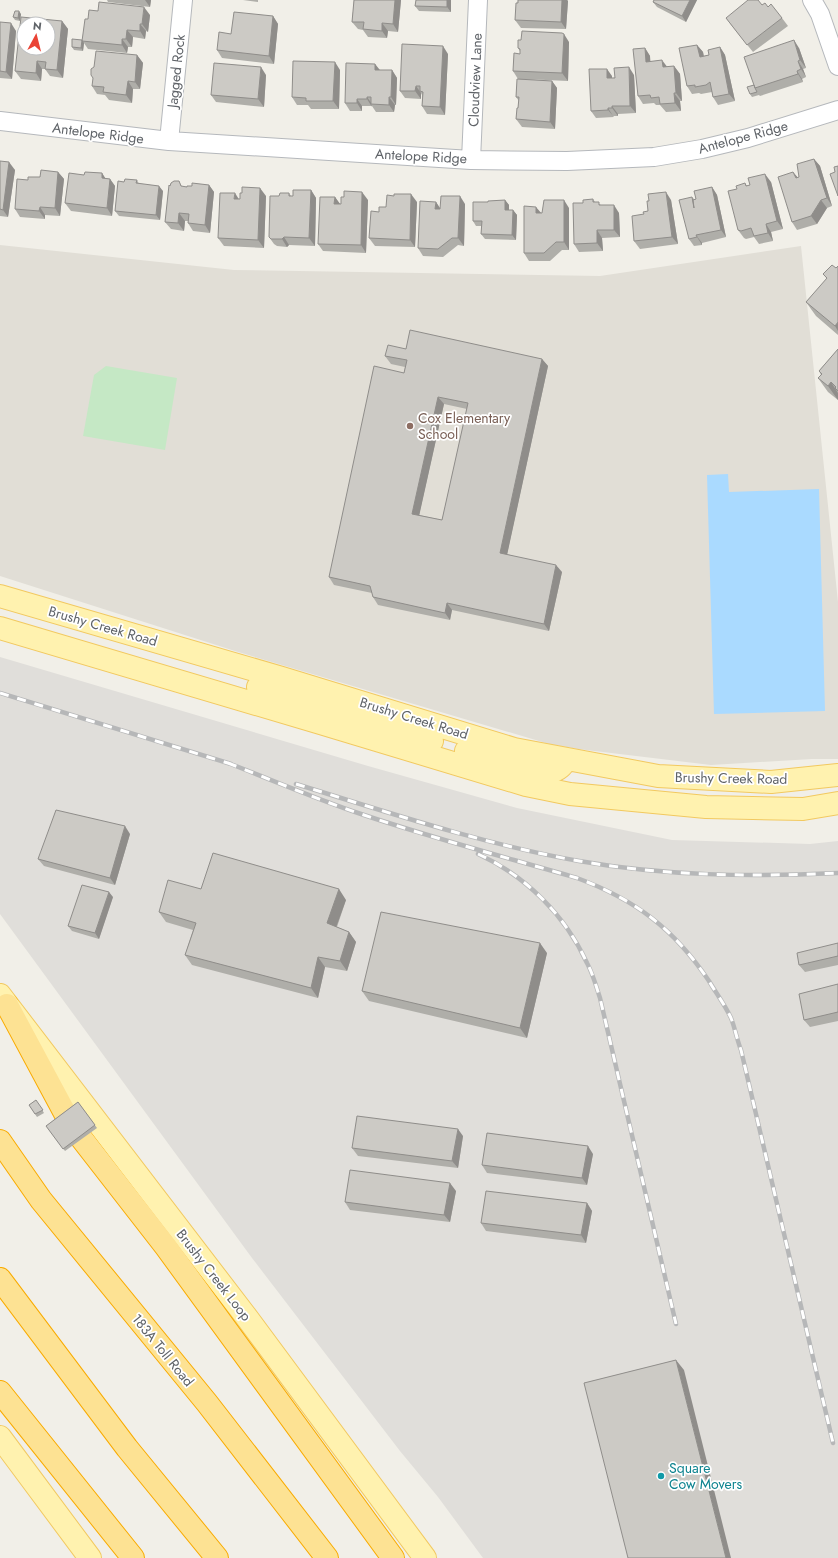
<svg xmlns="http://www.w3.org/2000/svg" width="838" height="1558" viewBox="0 0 838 1558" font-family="Jost,sans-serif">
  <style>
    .industrial { fill: #e0deda }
    .education { fill: #e1ded6 }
    .green { fill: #c5e8c5 }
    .water { fill: #aadaff }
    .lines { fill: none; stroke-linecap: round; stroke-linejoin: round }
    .minor-casing { stroke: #b5b8bc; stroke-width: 20 }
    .major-casing { stroke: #f2c960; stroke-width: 24 }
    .highway-casing { stroke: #f9ab00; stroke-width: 24 }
    .minor { stroke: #fff; stroke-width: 18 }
    .major { stroke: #fff2af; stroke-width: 22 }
    .highway { stroke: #fde293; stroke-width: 22 }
    .rail-casing { stroke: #b6b7b8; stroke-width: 4.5 }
    .rail { stroke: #fff; stroke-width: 3; stroke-dasharray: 9; stroke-linecap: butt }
    .wall { fill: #afaea9; fill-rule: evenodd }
    .shaded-wall { fill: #8f8d8a }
    .building { fill: #cccac5; stroke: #8f8d8a; fill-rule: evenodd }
    .education-dot { fill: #8d6e63; stroke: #fff; stroke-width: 1.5 }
    .culture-dot { fill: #0f9aa8; stroke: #fff; stroke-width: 1.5 }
    .labels { text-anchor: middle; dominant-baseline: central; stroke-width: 3.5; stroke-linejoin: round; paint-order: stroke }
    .street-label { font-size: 14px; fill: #5f6368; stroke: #fff }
    .education-label { font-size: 14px; fill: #785e54; stroke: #fff; text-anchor: start }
    .culture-label { font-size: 14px; fill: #0d838f; stroke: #fff; text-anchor: start }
  </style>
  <rect width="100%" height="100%" fill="#f1efe8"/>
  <path class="industrial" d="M0 657 368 766 517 808 672 840 810 844 838 841V1558H483L438 1497 400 1451 252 1258 0 914Z"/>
  <path class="education" d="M0 245 234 270 600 276 801 246 838 602V759H812L711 765 578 749 549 744 235 651 0 576Z"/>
  <path class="green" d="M106 366 177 378 165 450 83 436 94 375Z"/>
  <path class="water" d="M728 474 729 492 819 489 825 711 714 714 707 475Z"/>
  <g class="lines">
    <g class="minor-casing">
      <path id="minor" d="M812 0 820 14 838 66
        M0 121 169 141 471 160 567 161 654 157 702 149 748 138 838 110
        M169 141 183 0
        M471 160 478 0"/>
    </g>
    <g class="major-casing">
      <path id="major" d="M0 596 282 678 514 749 658 776 771 782 838 775
        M0 628 317 722 526 785 570 794 706 807 803 809 838 803
        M258 687 432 741
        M466 751C483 757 536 774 550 772 559 770 562 766 567 759
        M0 995 248 1319 425 1558
        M0 1437 90 1558"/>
    </g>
    <g class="highway-casing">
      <path id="highway" d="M7 1005 66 1115
        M82 1139 166 1247 393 1558
        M0 1141 41 1200 207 1403 327 1558
        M0 1279 127 1448 217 1558
        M0 1392 133 1558"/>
    </g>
    <use href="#minor" class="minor"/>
    <use href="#major" class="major"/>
    <use href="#highway" class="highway"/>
    <g class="rail-casing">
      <path id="rail" d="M0 693 231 764
        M228 763C272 780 316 799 361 814 432 838 505 857 577 878 636 900 674 929 709 981 716 993 725 1005 731 1018 735 1028 737 1040 741 1050L833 1443
        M296 784C390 813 483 844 579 861 665 876 751 877 838 873
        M478 854C526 876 565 915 587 963 593 974 596 986 600 998L676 1324"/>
    </g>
    <use href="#rail" class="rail"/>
  </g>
  <path class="wall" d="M107 0H151L150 7 108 2Z
    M243 0H258V2Z
    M354 0H401L398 32 388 31 387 38 368 37 363 30 358 29 352 22Z
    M416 0H451V12L419 11 415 6Z
    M518 0H567L568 1 566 29 521 28 515 20Z
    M654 0H697L686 22 657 7 653 2Z
    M762 5 768 7 782 18 788 26 753 52 732 26 726 18Z
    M21 14 20 21 15 20 13 17Z
    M150 15 148 32 146 31 145 39 133 37 132 47H128L127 53 88 49 84 43 83 51 74 50 72 47 82 40V41Z
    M273 16 278 24 274 64 222 58 217 50Z
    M62 21 68 29 63 78 50 76 45 69H42L41 81 21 79 15 71Z
    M0 22 16 31 12 79 0 78Z
    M569 42 568 81 524 79 552 81 557 88 555 129 522 127 516 119 518 108 519 101 516 97 518 79 513 71 520 54V51L518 48Z
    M697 45 703 52 704 56 709 55 720 47 725 55 735 101 718 105 713 97 712 92 701 94 699 93 692 94 687 86Z
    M645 48 650 56V61L667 67 674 66 680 74 682 101H680L681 111 666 112 660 105H656L654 103 643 104 638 96Z
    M799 48 806 68 803 69 806 77 802 79 803 82 760 96 759 95 752 97 750 94 754 85Z
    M448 54 445 115 427 114 422 106V95L421 93V99L405 98 400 91Z
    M137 55 143 63 140 89H133L132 103 109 100 105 95 97 94 92 86Z
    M375 64 380 70H392L397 78 396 105H395L394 112H376L372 106H362V111H350L345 103Z
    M340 70 339 109H311L308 105H297L292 97Z
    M266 75 264 107 216 102 211 95Z
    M634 75 636 113 618 114V116H613L614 117 596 118 591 111 612 76V78Z
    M814 159 820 166 832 206 827 208 817 224 797 230 792 222 793 172 798 178 799 177Z
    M0 161 15 170 8 217 0 216Z
    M58 172 64 179 60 216 45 215V219L20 217 15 209 28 180 40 177Z
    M102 173 105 178 110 179 115 186 112 216 71 211 65 203 84 175Z
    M137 180 139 184 163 191 160 220 119 216 115 211 124 182Z
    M179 181 182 187H187L209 185 214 192 210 233 193 231 188 223V221H185L184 231 171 229 165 222 170 186Z
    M771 182 783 229 771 232 773 241 759 244 754 237 746 239 744 238 738 230 737 189 745 183 747 186Z
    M712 187 717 195 726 237 702 243V245L694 246 689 239 692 197 694 199H696Z
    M311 190 316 198 315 246 289 245 287 247 277 246 274 244 269 237 279 196 289 193 291 196H293Z
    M242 193 266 196 264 248 224 246 218 238 239 199H240Z
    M335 197 340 204 368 200 366 253 323 251 318 244Z
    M593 199 595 202 601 205 619 213 620 237 602 238 603 251 579 252 574 244 583 203Z
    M505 200 509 205V210H513L517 215 516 240 485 239 481 234V226H476L473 221 488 202Z
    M671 200 678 244 640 249 634 241 644 214 648 211Z
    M417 202 415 247 375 246 369 238 379 212 386 207Z
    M436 202 440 208 465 204 464 246 458 245 443 257 423 256 418 248Z
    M569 208V250H562L550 261H529L524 253 541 213Z
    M838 266V335L816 316 806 302 827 279 823 274 836 268Z
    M406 349 542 359 548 366 507 554 562 572 549 631 452 610 450 620 378 605 373 597 372 593 334 585 329 577 404 373 405 367 391 364 385 356ZM444 404 467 409 442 520 419 515Z
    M838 349V400L828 392 818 378 821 375 819 371Z
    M130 834 115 885 44 866 38 859Z
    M201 889 346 900 337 927 349 932 356 942 347 971 325 967 318 998 192 965 185 955 193 930 166 922 159 912Z
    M113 897 99 939 72 931 68 926Z
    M838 943V965L805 972 799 965Z
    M547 953 527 1038 369 1001 362 991Z
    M838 984V1021L810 1027 804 1020Z
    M36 1100 44 1113 37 1117 29 1105Z
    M78 1102 97 1128 65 1151 46 1126Z
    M463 1136 458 1168 358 1156 352 1148Z
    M593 1154 587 1185 487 1173 482 1165Z
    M456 1191 450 1222 350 1210 345 1202Z
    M587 1203 592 1211 586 1243 486 1231 481 1223Z"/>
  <path class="shaded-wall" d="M145 0H151L150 7Z
    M395 0H401L398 32 393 24Z
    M447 0H451V12L447 7Z
    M562 0H567L568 1 566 29 561 22Z
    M690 0H697L686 22 682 16Z
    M144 7 150 15 148 32 142 24Z
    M19 11 21 14 20 21 18 18Z
    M273 16 278 24 274 64 269 56Z
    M62 21 68 29 63 78 57 70Z
    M11 23 16 31 12 79 6 72Z
    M382 23 388 31 387 38 382 31Z
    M140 24 146 31 145 39 140 31Z
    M127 30 133 37 132 47 126 39Z
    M564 34 569 42 568 81 562 73Z
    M122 39 128 47 127 53 122 45Z
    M82 40 84 43 83 51 81 48Z
    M794 40 799 48 806 68 800 60Z
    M697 45 703 52 705 65 700 57Z
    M443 46 448 54 445 115 440 107Z
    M720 47 725 55 735 101 729 94Z
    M645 48 650 56 651 69 646 62Z
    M137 55 143 63 140 89 135 82Z
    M662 60 668 68 663 67Z
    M37 61 42 69 41 81 36 73Z
    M798 61 803 69 806 77 801 69Z
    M335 62 340 70 339 109 333 101Z
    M375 64 381 72 375 70Z
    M674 66 680 74 682 101 676 93Z
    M261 67 266 75 264 107 258 99Z
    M629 67 634 75 636 113 630 106Z
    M607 69 612 76V86L607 78Z
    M392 70 397 78 396 105 391 97Z
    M797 71 802 79 803 82 798 74Z
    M128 81 133 89 132 103 126 95Z
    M552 81 557 88 555 129 550 122Z
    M416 86 421 93V99L415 91Z
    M674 93 680 101 681 111 675 103Z
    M367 97 372 104H371L372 107 367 99Z
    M389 97 395 105 394 112 389 105Z
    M357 99 362 106V111L357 103Z
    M612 106 618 114V116L612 108Z
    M608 108 613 116 614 117 608 110Z
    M814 159 820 166 832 206 827 198Z
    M9 162 15 170 8 217 3 210Z
    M58 172 64 179 60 216 55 208Z
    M793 172 799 179 796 178Z
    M102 173 107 181 102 178Z
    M765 174 771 182 783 229 777 221Z
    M110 179 115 186 112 216 107 208Z
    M209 185 214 192 210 233 205 225Z
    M159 186 163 191 160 220 156 215Z
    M712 187 717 195 726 237 721 230Z
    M260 188 266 196 264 248 258 240Z
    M311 190 316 198 315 246 309 238Z
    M362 192 368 200 366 253 361 245Z
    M666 192 671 200 678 244 672 237Z
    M235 193 240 201 234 199Z
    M411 194 417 202 415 247 410 240Z
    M460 196 465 204 464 246 458 238Z
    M335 197 340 204H334Z
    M505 200 509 205V215L505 210Z
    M564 200 569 208V250L564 242Z
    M821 200 827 208 817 224 811 216Z
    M436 202 441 210 435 209Z
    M614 205 619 213 620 237 614 230Z
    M40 207 45 215V219L39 211Z
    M536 207 542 214 536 213Z
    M513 210 517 215 516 240 512 235Z
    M179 213 185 221 184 231 178 223Z
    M766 224 771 232 773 241 768 233Z
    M597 230 602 238 603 251 597 243Z
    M696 235 702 243V245L697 237Z
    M284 237 289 245 287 247 282 239Z
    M838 322V331L835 326Z
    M542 359 548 366 506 560 500 553Z
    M831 382 838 393V400L828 386Z
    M438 397 444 404 418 521 412 514Z
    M556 565 562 572 549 631 544 624Z
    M447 603 452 610 450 620 445 613Z
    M125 826 130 834 115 885 110 878Z
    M339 889 346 900 334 933 327 923Z
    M109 892 113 897 99 939 95 933Z
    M349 932 356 942 347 971 340 961Z
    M540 943 547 953 527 1038 520 1028Z
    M318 957 325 967 318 998 311 988Z
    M458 1129 463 1136 458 1168 452 1161Z
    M588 1146 593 1154 587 1185 582 1178Z
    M450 1183 456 1191 450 1222 444 1215Z
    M587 1203 592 1211 586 1243 581 1235Z
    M676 1360 684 1370 731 1558H726Z"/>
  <path class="building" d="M354 0H395L393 24 382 23V31L363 29 364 22H352Z
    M416 0H447V7L415 6Z
    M518 0H562L561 22 515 20 516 3H518Z
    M654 0H690L682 16 653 2Z
    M748 0H758L762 5 765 3 768 7 771 4 782 18 747 45 726 18Z
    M99 2 144 7 142 24H140V31L127 30 126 39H122V45L82 41 85 19H88L89 10 98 11Z
    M15 11H19L18 18 13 17Z
    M234 12 273 16 269 56 217 50 219 32 231 34Z
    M21 17 62 21 57 70 45 69 46 62 37 61 36 73 15 71ZM24 24H48V48H24Z
    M0 22 11 23 6 72 0 71Z
    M522 31 562 33 564 34 562 73 513 71 514 53 520 54V49L518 48V40H521Z
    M72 39 82 40 81 48 72 47Z
    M794 40 800 60 798 61 801 69 797 71 798 74 755 88 744 57Z
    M402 44 443 46 440 107 422 106 423 92 420 91V86H416L415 91H400Z
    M697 45 700 57 709 55 708 50 720 47 729 94 713 97 710 82 706 85 695 87V85L687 86 679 48Z
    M645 48 646 62 662 60 663 67 674 66 676 93H674L675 103 660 104 659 97 651 98 650 95 638 96 633 49Z
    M96 51 137 55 135 82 128 81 126 95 103 92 104 87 92 86 93 78 91 75V69L94 67Z
    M293 61 335 62 333 101H306V98L292 97Z
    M214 63 261 67 258 99 211 95Z
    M346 63 375 64V70H392L391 97H389V105L371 104V97H367V99H357V103H345Z
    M629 67 630 106H612V108H608V110L591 111 589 69H607V78H615L614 68Z
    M517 79 552 81 550 122 516 119 517 108H518L519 97H516Z
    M754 85 755 88 757 92 750 94 747 87Z
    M814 159 827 198 821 200 811 216 792 222 778 177 793 172 796 178 799 177 797 164Z
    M0 161 9 162 3 210 0 209Z
    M838 166V196L830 174 835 172 834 167Z
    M41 170 58 172 55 208 40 207 39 211 15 209 17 179 28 180V177H40Z
    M85 172 102 173V178L110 179 107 208 65 203 69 173 84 175Z
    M765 174 777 221 766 224 768 233 754 236 751 228 741 231 738 230 728 191 737 189 736 186 745 183 746 186 750 185 748 178Z
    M125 179 137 180 136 183 159 186 156 215 115 211 118 181 124 182Z
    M174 181H179L181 186 187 187V186H192V183L209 185 205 225 188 223 189 214 179 213 178 223 165 222 169 185 170 186 171 183Z
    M242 187 260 188 258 240 218 238 220 193H235L234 199H240V193H242Z
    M712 187 721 230 696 235 697 237 689 239 679 200 692 197 694 208 693 200 696 199 694 191Z
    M293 190H311L309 238 284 237 282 239H271L269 237 270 196H279L280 193H289V196H293Z
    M344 191 362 192 361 245 318 244 320 197H335L334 204H341V197H344Z
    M666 192 672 237 634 241 632 216 644 214 643 212 648 211 647 201H649L648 194Z
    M394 194H411L410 240 369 238 371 211 379 212V207H386L387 195 394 196Z
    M441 196H460L458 238H452L438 249 418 248 420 201 436 202 435 209H440Z
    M593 199V202H599V205H614V230H597V243L574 244 573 203H583V200Z
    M505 200V210H513L512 235 481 234 482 221H473V202H488V201Z
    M544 200H564V242H556L544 253H524V206L536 207V213H542Z
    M832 265 836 268 838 266V322L835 326 806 302 827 278 823 274Z
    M410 330 542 359 500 553 556 565 544 624 447 603 445 613 373 597 370 586 329 577 374 366 404 373 407 360 385 356 388 345 406 349ZM438 397 468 403 442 520 412 514Z
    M838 349V391L835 388 836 387 831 382 828 386 818 378 822 374 819 371Z
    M56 810 125 826 110 878 38 859Z
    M213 853 339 889 327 923 349 932 340 961 318 957 311 988 185 955 196 923 159 912 168 880 201 889Z
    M82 885 109 892 95 933 68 926Z
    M381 912 540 943 520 1028 362 991Z
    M838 943V956L799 965 797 953Z
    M838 984V1012L804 1020 799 994Z
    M36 1100 43 1110 35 1114 29 1105Z
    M78 1102 95 1125 63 1149 46 1126Z
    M357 1116 458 1129 452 1161 352 1148Z
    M487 1133 588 1146 582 1178 482 1165Z
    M350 1170 450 1183 444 1215 345 1202Z
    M486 1191 587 1203 581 1235 481 1223Z
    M676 1360 726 1558H628L584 1383Z"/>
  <circle class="education-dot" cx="410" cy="426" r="4"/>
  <circle class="culture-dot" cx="661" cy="1476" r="4"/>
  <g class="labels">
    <g class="street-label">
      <text transform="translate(176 71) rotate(-84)">Jagged Rock</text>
      <text transform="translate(475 80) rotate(-88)">Cloudview Lane</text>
      <text transform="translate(98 133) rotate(7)">Antelope Ridge</text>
      <text transform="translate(743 137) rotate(-15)">Antelope Ridge</text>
      <text transform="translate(421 156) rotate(3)">Antelope Ridge</text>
      <text transform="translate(103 626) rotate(16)">Brushy Creek Road</text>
      <text transform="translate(414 718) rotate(17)">Brushy Creek Road</text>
      <text transform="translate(731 778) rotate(1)">Brushy Creek Road</text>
      <text transform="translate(214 1275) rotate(52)">Brushy Creek Loop</text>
      <text transform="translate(163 1350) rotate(51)">183A Toll Road</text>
    </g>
    <g class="education-label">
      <text x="418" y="418">Cox Elementary<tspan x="418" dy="16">School</tspan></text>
    </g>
    <g class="culture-label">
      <text x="669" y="1468">Square<tspan x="669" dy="16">Cow Movers</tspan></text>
    </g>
  </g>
  <g transform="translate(36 36) rotate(7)"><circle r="19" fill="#ffffff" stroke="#bfc1c3"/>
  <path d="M0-3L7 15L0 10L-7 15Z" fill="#ea4335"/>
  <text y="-6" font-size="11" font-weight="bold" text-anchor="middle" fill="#5f6368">N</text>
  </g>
</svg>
